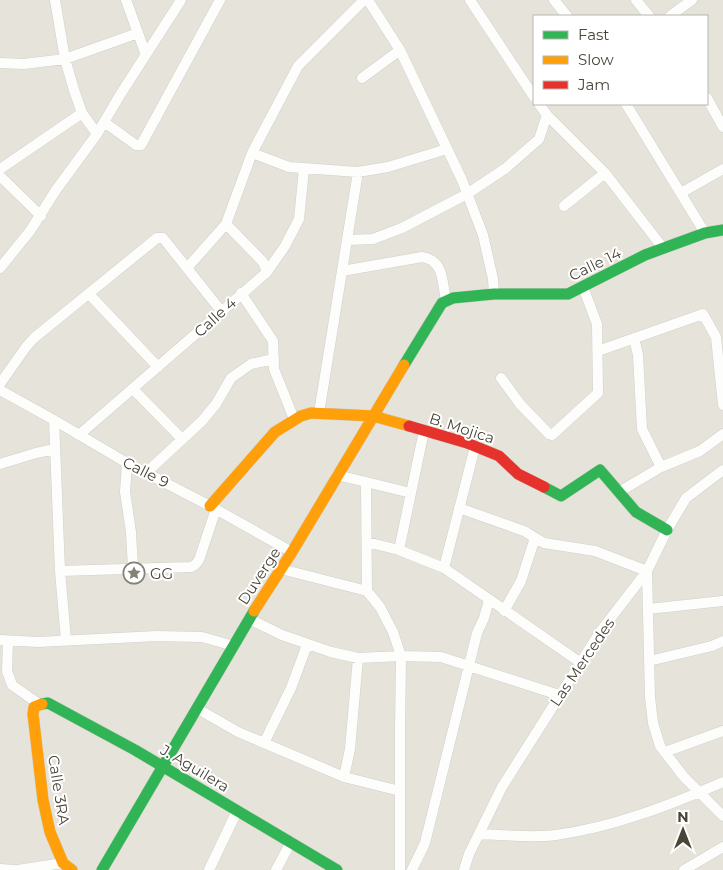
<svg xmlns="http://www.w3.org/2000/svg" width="723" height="870" viewBox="0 0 723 870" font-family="Montserrat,sans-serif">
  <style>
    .residential { fill: #e6e4da; fill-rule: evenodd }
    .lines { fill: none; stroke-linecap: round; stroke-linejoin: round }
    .street-casing { stroke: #d0d0ca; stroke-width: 11 }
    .fast-casing { stroke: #d2d0c4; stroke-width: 12 }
    .slow-casing { stroke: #d2d0c4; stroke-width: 12 }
    .jam-casing { stroke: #d2d0c4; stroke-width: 12 }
    .street { stroke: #fdfdfc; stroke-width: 10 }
    .fast { stroke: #30b455; stroke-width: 11 }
    .slow { stroke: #ff9f0a; stroke-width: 11 }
    .jam { stroke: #e5322d; stroke-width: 11 }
    .labels { text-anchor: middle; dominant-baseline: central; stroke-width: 4; stroke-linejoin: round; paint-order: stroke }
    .street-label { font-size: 15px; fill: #494538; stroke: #fff }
    .poi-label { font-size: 15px; fill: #494538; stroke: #fff; text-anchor: start }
  </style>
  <rect width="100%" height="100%" fill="#f2f2ed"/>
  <path class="residential" d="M0 0H723V870H0ZM534 16H707V104H534Z"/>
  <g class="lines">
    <g class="street-casing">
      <path id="street" d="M55 0 65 59 74 90 82 113 97 134
        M126 0 146 55
        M368 0 400 50 462 180 483 235 493 279 494 294
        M470 0 534 97
        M554 0 567 16
        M636 0 649 16
        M670 16 692 0
        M0 63 24 64 65 59 138 33
        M362 78 400 50
        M707 98 723 127
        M539 104 547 115 605 173 663 248
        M626 104 705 233
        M104 122 136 145H141L220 0
        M252 153 289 167 358 172 388 167 447 149
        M0 169 82 113
        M0 176 41 216
        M681 193 723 169
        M564 206 605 173
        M226 224 263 262 267 272
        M348 240 373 239 402 228 467 194 506 168 539 139 547 115
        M0 268 30 231 56 190 97 134 120 95 181 0
        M187 268 226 224 252 153 298 66 364 0
        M342 271 422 257C444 260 442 282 446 300
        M241 293 273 341 274 369 294 419
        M89 294 158 367
        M634 338 638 355 642 429 661 467
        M598 351 703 314 716 337 723 405
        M501 378 520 404 549 434 552 435 598 393 597 324 583 287
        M0 384 26 347 34 338 157 238H163L222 312
        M133 389 182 439
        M0 390 54 420 127 463 210 506 292 552
        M319 413 358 172
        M54 420 60 571 66 640
        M79 435 267 272 285 246 299 219 304 169
        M127 463 125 492 131 532 133 568
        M0 464 36 453 55 449
        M147 472 202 421 216 404 231 378 251 364 274 359
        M337 475 411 493
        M366 482 367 591
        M619 492 661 467 700 451 723 434
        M459 508 524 531 544 543 595 551 647 571 650 697 653 723 660 746 684 777 723 816
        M367 542 399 550 444 568 581 663
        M399 550 424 431
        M444 568 475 447
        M281 569 367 591 380 607 393 632 401 656 400 731V870
        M60 571 191 567 195 565 199 560 216 509
        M648 609 723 601
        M504 611 521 581 535 538
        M249 619 282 635 331 652 358 658 401 656 441 657 559 695
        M0 640 38 642 157 636 202 637 234 646
        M8 641 7 671 12 685 39 704
        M649 661 712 646 723 641
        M198 709 238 732 344 777 400 791
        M264 743 291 688 307 645
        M665 752 723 731
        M344 777 350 749 358 658
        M479 834C502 835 534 838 556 835 614 827 670 805 723 782
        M0 869 14 870
        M18 870 63 863
        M209 870 237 811
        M276 870 291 842
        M412 870 425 843 477 633 484 618 489 600
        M464 870 469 854 502 787 600 632 647 571 667 530 686 498 723 470
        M684 870 723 847"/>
    </g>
    <g class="fast-casing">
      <path id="fast" d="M404 365 442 303 453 298 494 294H568L645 255 705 233 723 230
        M544 487 561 496 600 470 636 512 667 530
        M42 704 48 703 135 750 337 870
        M102 870 254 611"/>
    </g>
    <g class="slow-casing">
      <path id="slow" d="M210 506 275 432 301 416 311 413 373 416 409 426
        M254 611 292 552 404 365
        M42 704 34 707 33 714 43 800 50 832 63 863 72 870"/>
    </g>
    <g class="jam-casing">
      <path id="jam" d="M409 426 467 443 499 456 518 474 544 487"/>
    </g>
    <use href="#street" class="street"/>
    <use href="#fast" class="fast"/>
    <use href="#slow" class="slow"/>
    <use href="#jam" class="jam"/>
  </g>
  <defs>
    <g id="sight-ring" transform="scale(1.125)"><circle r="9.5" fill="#fff" stroke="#848277" stroke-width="1.5"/><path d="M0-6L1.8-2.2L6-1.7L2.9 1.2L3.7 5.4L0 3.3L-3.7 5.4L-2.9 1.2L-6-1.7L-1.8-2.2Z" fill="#848277"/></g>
  </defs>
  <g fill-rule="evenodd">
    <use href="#sight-ring" x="134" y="573"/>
  </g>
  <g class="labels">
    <g class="street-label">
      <text transform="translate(595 264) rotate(-26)">Calle 14</text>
      <text transform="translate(215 317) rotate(-42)">Calle 4</text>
      <text transform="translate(462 428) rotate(18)">B. Mojica</text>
      <text transform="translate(146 472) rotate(27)">Calle 9</text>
      <text transform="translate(259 576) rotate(-57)">Duverge</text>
      <text transform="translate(582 662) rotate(-56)">Las Mercedes</text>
      <text transform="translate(195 768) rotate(31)">J. Aguilera</text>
      <text transform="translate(59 790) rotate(81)">Calle 3RA</text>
    </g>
    <g class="poi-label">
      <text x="150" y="573">GG</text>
    </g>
  </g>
  <rect x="533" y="15" width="175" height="90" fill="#ffffff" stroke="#b6b5af"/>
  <rect x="543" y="31" width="25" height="8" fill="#30b455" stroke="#b6b5af"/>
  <text x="578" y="40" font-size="15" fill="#494538">Fast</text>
  <rect x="543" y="56" width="25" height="8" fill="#ff9f0a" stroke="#b6b5af"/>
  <text x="578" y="65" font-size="15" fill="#494538">Slow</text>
  <rect x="543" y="81" width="25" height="8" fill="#e5322d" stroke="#b6b5af"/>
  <text x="578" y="90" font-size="15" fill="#494538">Jam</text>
  <g transform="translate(683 830)" stroke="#ffffff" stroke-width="4" paint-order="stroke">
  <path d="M0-4L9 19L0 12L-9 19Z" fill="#494538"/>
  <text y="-8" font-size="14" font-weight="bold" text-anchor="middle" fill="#494538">N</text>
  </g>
</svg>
